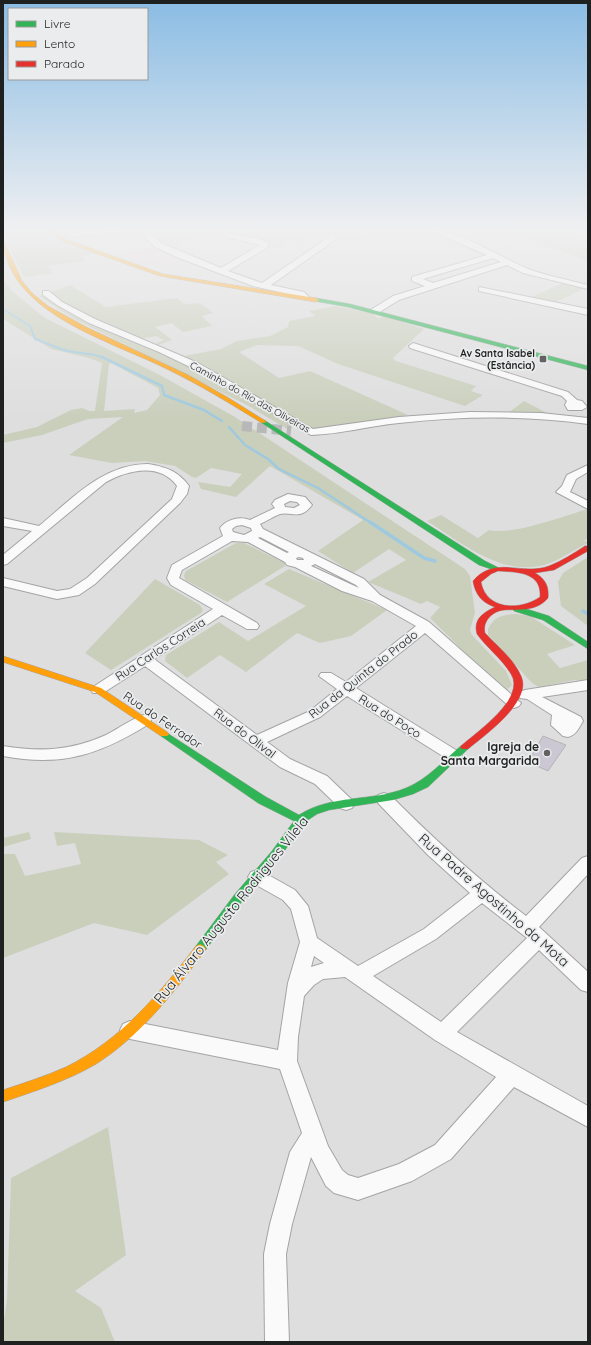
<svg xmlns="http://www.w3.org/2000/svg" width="591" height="1345" viewBox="0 0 591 1345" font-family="Quicksand,sans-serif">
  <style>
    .education { fill: #e3d5d7 }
    .green { fill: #cacfbc; fill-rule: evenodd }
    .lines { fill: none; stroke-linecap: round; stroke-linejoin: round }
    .stream-far2 { stroke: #9ec9de; stroke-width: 2 }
    .stream-far1 { stroke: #9ec9de; stroke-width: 2.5 }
    .stream { stroke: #9ec9de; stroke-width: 3.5 }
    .building { fill: #cbc8d3; stroke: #b4b4b5 }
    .street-tunnel { stroke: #b8b8b9; stroke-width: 10; stroke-dasharray: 10 5; stroke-linecap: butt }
    .street-casing { stroke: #a4a4a4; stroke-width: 2 }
    .fast-casing { stroke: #a4a4a4; stroke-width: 1 }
    .slow-casing { stroke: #a4a4a4; stroke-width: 1 }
    .jam-casing { stroke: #a4a4a4; stroke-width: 1 }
    .street { fill: #fafafa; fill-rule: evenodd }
    .fast { fill: #30b455; fill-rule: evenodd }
    .slow { fill: #ff9f0a; fill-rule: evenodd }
    .jam { fill: #e5322d; fill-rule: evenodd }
    .poi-dot { fill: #626263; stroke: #eaeced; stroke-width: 1.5 }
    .labels { text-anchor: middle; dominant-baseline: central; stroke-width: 3.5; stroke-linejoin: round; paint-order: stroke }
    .far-poi-label { font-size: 10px; font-weight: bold; fill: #1f2020; stroke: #eaeced; text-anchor: end }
    .far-street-label { font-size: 10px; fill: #1f2020; stroke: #eaeced }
    .street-label { font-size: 12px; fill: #1f2020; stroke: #eaeced }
    .poi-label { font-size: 12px; font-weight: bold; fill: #1f2020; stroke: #eaeced; text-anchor: end }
    .near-street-label { font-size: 14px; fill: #1f2020; stroke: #eaeced }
  </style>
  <rect width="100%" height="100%" fill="#dededf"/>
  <path class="education" d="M156 246 180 257 146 266 117 256Z"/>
  <path class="green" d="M3 229H39L49 235 95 254 82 256 85 261 48 266 53 273 26 277 23 275 3 235Z
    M150 229H209L173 250 161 245 147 231Z
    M212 229H338L365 238 355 242 313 234 299 245 290 240 278 248 266 246 269 242Z
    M498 229H567L569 230 567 231 576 236H585L588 237V261Z
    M3 279 13 292 45 318 158 374 235 417 465 569 470 576 475 613 470 630 472 635 506 671 512 685 505 692 430 618 440 607 427 601 421 604 368 582 406 560 389 549 353 573 318 551 363 520 270 466 236 497 201 489 198 482 230 487 242 474 211 468 196 478 192 477 175 466 145 461 112 463 69 455 123 417 88 419 42 435 3 443V435L37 427 71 410 82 408 89 411H95L102 363 89 358 51 349 3 319ZM111 363 158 388 160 395 147 410 134 413 135 409 104 411 109 364Z
    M565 282 587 287 554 303 533 298 532 297Z
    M70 285 106 307 177 298 184 304 200 303 213 313 202 316 212 326 183 332 171 323 155 327 172 340 158 345 155 344 164 340 156 336 140 339 80 313 50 295 49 293Z
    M45 295 230 386 292 422 289 430 247 405 72 318 39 296Z
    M336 306 371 313 378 318 384 316 424 329 393 358 396 361 476 386 471 391 483 395 465 406 338 364 298 346 257 345 239 352 279 378 310 371 408 415 314 429 184 356 221 349 237 341 270 336 288 327 289 321 315 316 309 311Z
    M524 401 549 414 508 413Z
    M588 509V539L584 540 588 543C575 549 563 558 550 563 505 580 462 543 427 521L441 515 478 538 489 530C511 536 564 516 588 509Z
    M236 543H244L285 563V566L227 602 185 580 184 575 186 571Z
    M588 557V626L561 606 558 582 563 573Z
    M289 569 387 610 351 636 320 643 297 633 246 672 220 655 187 678 165 661 166 655 219 622 248 641 306 606 264 584Z
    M155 579 200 605 203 610 201 613 111 670 85 653Z
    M516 614 530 616 575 645 547 654 560 668 588 660V682L575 680 539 687 532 683 488 635V629C495 616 502 615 516 614Z
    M29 832 31 839 3 847V838Z
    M54 832 199 840 228 855 216 862 229 874 147 935 94 923 3 958V854H15L25 876 81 864 75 843 57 846Z
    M108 1127 126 1255 75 1291 101 1308 115 1342H3V1327L7 1300 11 1178Z"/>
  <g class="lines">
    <path class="stream-far2" d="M3 309 30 326 35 339C45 342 54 347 64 350 77 354 91 352 104 358"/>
    <path class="stream-far1" d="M102 357 162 386 164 395 204 410 222 421
      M229 427 245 445 268 459 279 469 318 488 371 523"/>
    <path class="stream" d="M370 522 424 558 435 561
      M583 611 588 614"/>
  </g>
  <path class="building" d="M543 736 566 745 548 771 528 762Z"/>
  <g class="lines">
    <path class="street-tunnel" d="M242 426 291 431"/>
    <g class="street-casing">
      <path id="street" d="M111 229H133L129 231 71 237 67 235 71 233Z
        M137 229H145L161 243 221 268 260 245 227 237V233L260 239 268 243V247L228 271 262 283 332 235 339 237 271 285 304 292 309 297 305 299 298 296 253 286 179 258 155 247Z
        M426 229C452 226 503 259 528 269 547 276 569 280 588 285V289L523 273 507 265 399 300 378 313H372V309L393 296 425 286 412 281V277L487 255ZM493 258 501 262 433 283 423 279Z
        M479 287 588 309V315L479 291Z
        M43 291H49L62 302 95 319 198 363 313 429 399 417 470 412 541 413 588 418V424C525 415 462 416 399 423 369 426 341 434 311 435L209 376 159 352 89 323 57 305 43 295Z
        M413 343 568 392 577 400 582 401 587 407 582 410H568L565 405 567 401 562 396 410 348 409 346Z
        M148 464C166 467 178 471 189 486L187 494 180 503 95 584 79 595 57 599 3 586V578L57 591 70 589 87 578 172 499 177 486C160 462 128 470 106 482L7 564 3 565V555L32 531 3 526V518L39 526C72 499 103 464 148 464Z
        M588 465V472L576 479 570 492 588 501V509L556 492 562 486 567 475Z
        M288 494 305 497 312 505C300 521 292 511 280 514 274 516 267 521 260 524L263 529 364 579 380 595 429 622 521 703 519 706 514 708 509 706 425 633 356 688 459 752 462 756 459 760 454 761 449 760 347 696 320 717 267 742 290 759 327 776 352 800 354 804 352 808 346 810 340 808 315 784 280 767 145 666 103 693H93L91 690 93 687 213 609 171 585 167 578 172 565 223 536 220 528C227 519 240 516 250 520L275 508 272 504 275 500ZM290 501 297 502 300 505 294 508 285 507 284 504ZM242 525 251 528 252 531 244 535 233 532 232 529 236 526ZM260 537 289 552 287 553 258 538ZM232 541 248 542 285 562 287 565 295 567 342 591 372 601 416 626 346 682 331 673H321L319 676 337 689 310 711 257 735 154 659 222 615 247 629H257L259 626 257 623 179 578 182 570ZM299 557 303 558 304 560H297L296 558ZM315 564 356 585 359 588 311 566Z
        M588 680V690L542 697 581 717 583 721C579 728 576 735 568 737L563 736 551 725 552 715 527 699 520 698 518 695 520 692 525 690Z
        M144 715 149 716 151 720 149 724C99 755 62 767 3 756V746C40 752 71 751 106 735 118 729 131 719 144 715Z
        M384 793 390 795C433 838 477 879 526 916L582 858 588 856V874L539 927 588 972V992L581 990 539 950 457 1032 588 1106V1127L514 1087 451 1159 412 1181 358 1200 334 1193 326 1186 311 1157 292 1224 286 1254 289 1342H265L264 1254 270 1224 290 1152 302 1133 280 1069 130 1039 123 1036 120 1030 123 1024 130 1021 278 1050 288 983 300 942 291 909 283 900 251 882 248 877 251 872 257 870 263 872 295 890 308 906 317 938 358 966 424 929 470 893 428 855 378 803 376 799 378 795ZM482 903 527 938 441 1022 373 976 436 939ZM314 956 324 963 311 967ZM345 977 435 1040 496 1077 435 1145 399 1164 358 1178 348 1175 342 1170 328 1146 297 1061 298 1037 304 996 314 985 323 979Z"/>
    </g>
    <g class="fast-casing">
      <path id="fast" d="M316 298 350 304 588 366V370L348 307 314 301 313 300Z
        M264 420 485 561 501 569 497 571 479 565 262 423 261 422Z
        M517 606 549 616 588 642V649L543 620 514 611 513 609Z
        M164 731 266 797 299 815C331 794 372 802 406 788 428 779 444 760 462 745H468L470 747 428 787 413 794 393 800 329 810 317 814 305 822 280 857 243 900 204 952 200 954 196 952 194 949 196 946 235 894 272 851 294 821 258 803 161 736 159 734 161 732Z"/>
    </g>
    <g class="slow-casing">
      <path id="slow" d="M43 229H48L68 240 163 274 316 298 319 300 316 302 160 276 64 242Z
        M3 242 5 243 22 281 33 294 48 306 86 327 188 375 227 397 267 422 262 423C231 404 200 385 167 369 117 344 32 320 9 265 6 257 3 250 3 242Z
        M3 656 101 688 167 732 169 734 167 736H161L95 692 3 662Z
        M200 944 204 946 206 949 204 952C173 994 140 1036 96 1064 67 1081 35 1091 3 1102V1090C24 1083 46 1076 66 1067 121 1040 160 993 196 946Z"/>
    </g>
    <g class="jam-casing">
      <path id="jam" d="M585 546H588V551L554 570 535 573C546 579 549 587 548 598 536 612 520 609 504 610 492 611 482 622 485 633 497 646 514 659 521 676 533 701 485 735 468 749H462L460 747 462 745C478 731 526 698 511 674 502 659 487 648 477 634 473 620 482 613 495 607 482 603 475 594 473 581 495 555 522 576 549 566 562 561 574 553 585 546ZM498 571C517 572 542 572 540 597 520 611 486 610 481 582L491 574Z"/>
    </g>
    <use href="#street" class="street"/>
    <use href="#fast" class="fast"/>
    <use href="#slow" class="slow"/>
    <use href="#jam" class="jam"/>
  </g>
  <linearGradient id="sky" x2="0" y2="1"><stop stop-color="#8abce4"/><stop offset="0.55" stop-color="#f0f0f1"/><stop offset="1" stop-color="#f0f0f1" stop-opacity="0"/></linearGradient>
  <rect width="591" height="417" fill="url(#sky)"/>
  <g class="poi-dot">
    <rect x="539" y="355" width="8" height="8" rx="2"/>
    <circle cx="547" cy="753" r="4"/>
  </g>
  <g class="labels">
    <g class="far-poi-label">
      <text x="535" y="353">Av Santa Isabel<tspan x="535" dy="12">(Estância)</tspan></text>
    </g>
    <g class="far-street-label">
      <text transform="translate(250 397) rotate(29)">Caminho do Rio das Oliveiras</text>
    </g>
    <g class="street-label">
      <text transform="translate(160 649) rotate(-33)">Rua Carlos Correia</text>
      <text transform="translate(363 674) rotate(-38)">Rua da Quinta do Prado</text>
      <text transform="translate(390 716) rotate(32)">Rua do Poço</text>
      <text transform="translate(163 720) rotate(34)">Rua do Ferrador</text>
      <text transform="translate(245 733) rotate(37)">Rua do Olival</text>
    </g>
    <g class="poi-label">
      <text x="539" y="746">Igreja de<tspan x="539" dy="14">Santa Margarida</tspan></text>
    </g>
    <g class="near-street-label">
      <text transform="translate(494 900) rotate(41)">Rua Padre Agostinho da Mota</text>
      <text transform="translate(231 910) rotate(-51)">Rua Álvaro Augusto Rodrigues Vilela</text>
    </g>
  </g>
  <rect width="591" height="1345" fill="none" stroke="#1f2020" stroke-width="8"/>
  <rect x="8" y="8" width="140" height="72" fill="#eaeced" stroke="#999a9b"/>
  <rect x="16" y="21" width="20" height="6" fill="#30b455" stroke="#999a9b"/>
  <text x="44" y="28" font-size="12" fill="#1f2020">Livre</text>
  <rect x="16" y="41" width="20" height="6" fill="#ff9f0a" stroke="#999a9b"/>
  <text x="44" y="48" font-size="12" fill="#1f2020">Lento</text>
  <rect x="16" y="61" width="20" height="6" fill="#e5322d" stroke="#999a9b"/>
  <text x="44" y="68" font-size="12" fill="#1f2020">Parado</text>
</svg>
